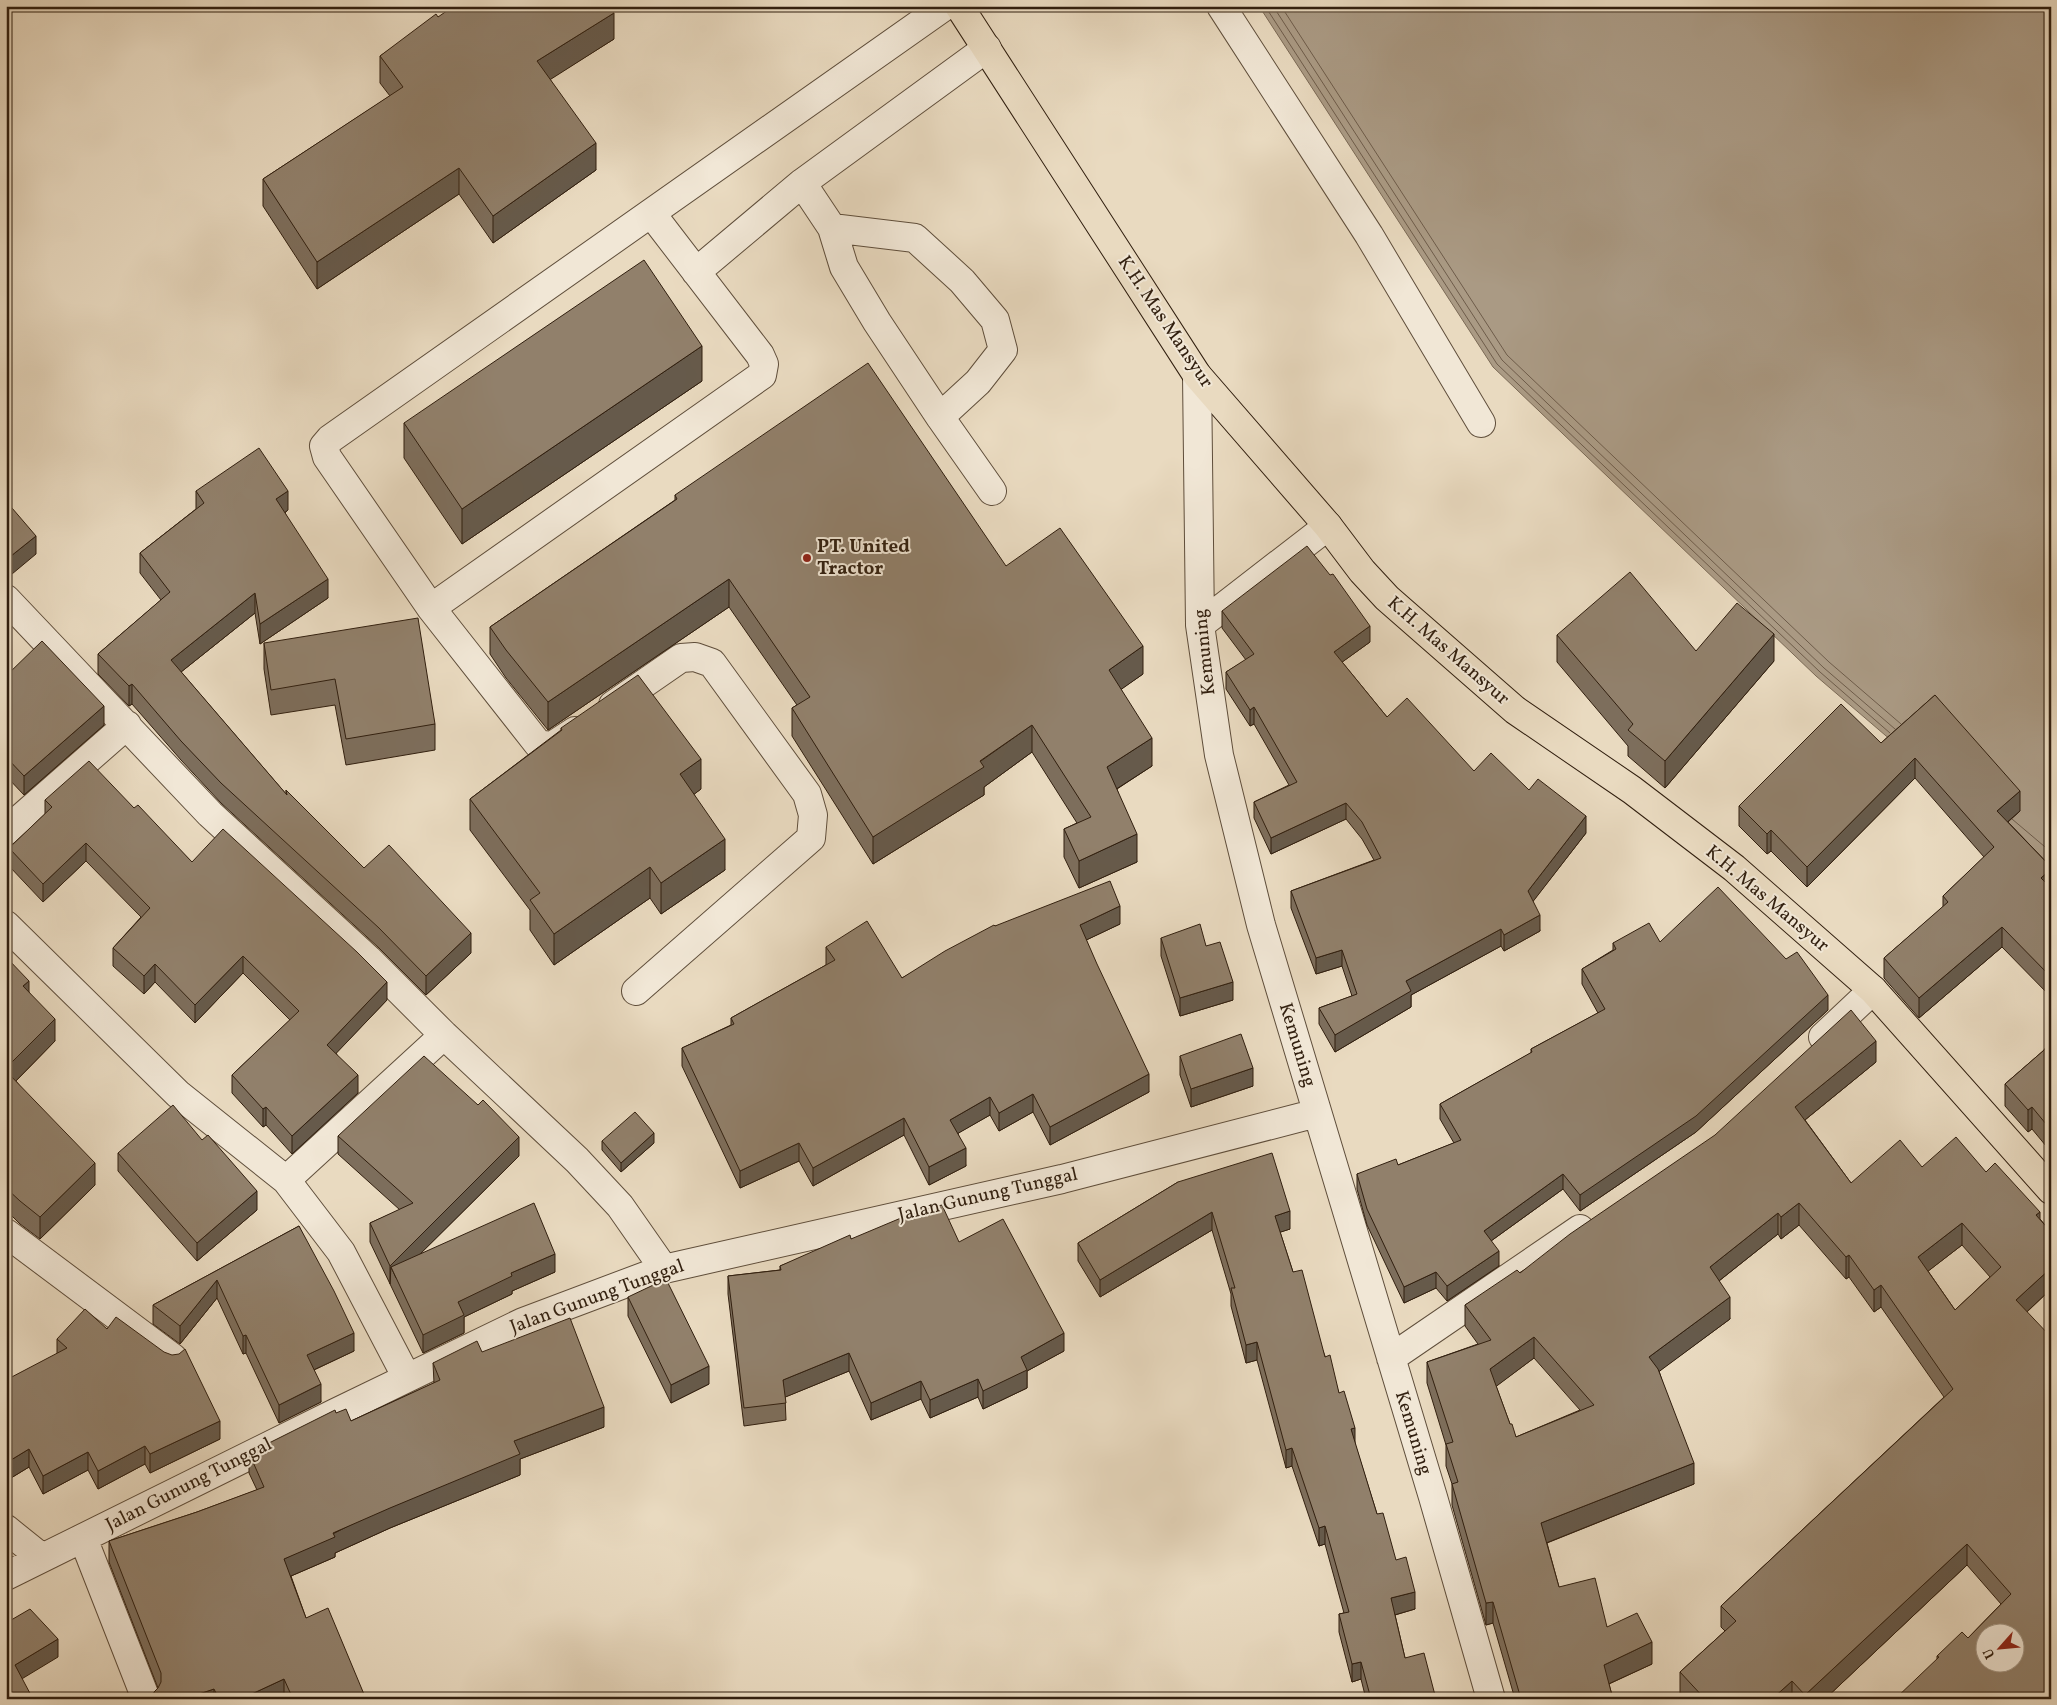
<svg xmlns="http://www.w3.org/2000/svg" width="2057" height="1705" viewBox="0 0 2057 1705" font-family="Vollkorn,serif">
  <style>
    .water { fill: #aa9a84; stroke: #7a6955 }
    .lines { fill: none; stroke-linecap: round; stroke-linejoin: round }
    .shore { stroke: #6e5c4a; stroke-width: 1 }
    .minor-casing { stroke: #5f4e3b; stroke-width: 30 }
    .major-casing { stroke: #311f0f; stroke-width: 30 }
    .minor { stroke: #f1e7d6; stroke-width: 28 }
    .major { stroke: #e9dac0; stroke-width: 28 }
    .wall { fill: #7d6e5c; stroke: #311f0f; fill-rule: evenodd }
    .shaded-wall { fill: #665a4b; stroke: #311f0f }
    .building { fill: #91806b; stroke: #311f0f; fill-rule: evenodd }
    .poi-dot { fill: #8f2418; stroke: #f1e7d6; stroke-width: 2 }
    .labels { text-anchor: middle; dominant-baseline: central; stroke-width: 4; stroke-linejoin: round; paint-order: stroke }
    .street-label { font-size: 19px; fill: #311f0f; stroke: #f1e7d6 }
    .poi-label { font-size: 19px; font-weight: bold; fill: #311f0f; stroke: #f1e7d6; text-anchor: start }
  </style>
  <rect width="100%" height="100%" fill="#e9dac0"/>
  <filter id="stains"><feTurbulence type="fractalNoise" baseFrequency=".004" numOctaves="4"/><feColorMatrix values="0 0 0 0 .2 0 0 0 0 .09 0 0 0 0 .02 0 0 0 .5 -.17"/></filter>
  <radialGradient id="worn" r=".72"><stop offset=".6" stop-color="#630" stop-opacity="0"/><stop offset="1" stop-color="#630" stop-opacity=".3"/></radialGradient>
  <path class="water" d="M1259 6H2051V877L1816 676 1493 367Z"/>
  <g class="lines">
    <path class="shore" d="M1265 6 1497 364 1820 672 1890 733
      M1273 6 1502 360 1824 668 1895 729
      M1281 6 1507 355 1829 662 1901 724
      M2012 819 2051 852"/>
    <g class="minor-casing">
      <path id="minor" d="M1221 6 1369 235 1481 423
        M802 183 832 228
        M832 228 915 238 962 281 995 320 1003 350 978 382 940 417 877 322 844 267Z
        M696 272 802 183 987 48
        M1197 375 1200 625 1219 755 1261 925 1433 1497 1491 1699
        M940 417 992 491
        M6 599 210 814 368 959 444 1035 577 1160 620 1206 664 1269
        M431 608 762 375 764 364 760 355 651 213
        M1200 625 1328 526
        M613 705 681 658 695 657 712 663 807 794 813 815 811 838 636 991
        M575 731 552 746 538 744 431 608 327 457 324 446 330 439 945 6
        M6 831 127 725
        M6 925 178 1094 286 1180 341 1252 407 1378
        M1823 1037 1873 990
        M286 1180 444 1035
        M6 1233 173 1358
        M1391 1358 1580 1229
        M6 1529 42 1558
        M83 1538 146 1699
        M6 1576 335 1413 523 1322 664 1269 1062 1179 1317 1113"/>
    </g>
    <g class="major-casing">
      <path id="major" d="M959 6 1197 375 1328 526 1362 571 1387 598 1515 710 1632 790 1734 868 1873 990 2051 1190"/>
    </g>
    <use href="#minor" class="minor"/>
    <use href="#major" class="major"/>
  </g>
  <path class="wall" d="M438 17 614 39 550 79 596 170 493 243 459 194 317 289 263 206V179L390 96 380 83V56Z
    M702 381 462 544 404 458V423Z
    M196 491 288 510 285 513 328 598 260 644 255 613 181 672 286 794V790L364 868 471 953 426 995 379 948 221 803 181 760 132 704 129 706 98 674V654L161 600 140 573V553L196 509Z
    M675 495 1006 566 1143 674 1121 689 1152 766 1117 789 1137 862 1079 888 1064 857V829L1077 823 1032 752 984 787V795L873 864 792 736V708L797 705 729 607 548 730 506 678 490 654V627L675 500Z
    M1222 611 1370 642 1342 662 1387 717 1474 771 1529 790 1586 833 1533 901 1540 931 1504 951 1501 946 1411 995V1007L1335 1052 1319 1024V1008L1352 996 1342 966 1316 974 1291 908V891L1374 860 1362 839 1346 819 1271 854 1254 818V802L1289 785 1254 724 1250 726 1226 689V672L1246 660 1222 628Z
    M1557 635 1696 651 1774 661 1665 788 1628 756V746L1557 662Z
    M264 643 435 724V750L346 765 335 705 271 715 264 669Z
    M6 676 104 725 24 795 6 776Z
    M1935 695 2020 811 2008 822 2051 867V997L2002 947 1919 1018 1884 978V958L1943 907V896L1984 857 1915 778 1807 887 1771 851 1767 854 1739 826V806L1881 743Z
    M561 728 701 789 694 794 725 870 661 914 650 898 554 965 530 930V910L470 830V799L561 730Z
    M45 800 134 808 192 862 387 1000 336 1053 358 1093 292 1154 266 1125 263 1127 232 1093V1075L290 1020 243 973 195 1023 155 982 144 994 113 966V948L141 917 86 861 43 902 9 866V848L45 814Z
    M1120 924 1086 940 1149 1092 1050 1145 1033 1112 999 1131 990 1115 958 1133 966 1166 929 1185 904 1135 813 1186 799 1161 740 1188 682 1066V1048L731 1025V1018L826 965V947L902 978 995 926Z
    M1161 938 1233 1000 1180 1016 1161 956Z
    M1660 942 1828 1010 1696 1132 1580 1211 1563 1189 1491 1241 1499 1266 1447 1301 1436 1288 1404 1303 1367 1225 1357 1189V1174L1398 1165 1454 1143 1440 1119V1104L1531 1053V1049L1598 1013 1582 984V969L1613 950V943Z
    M6 957 29 992 55 1041 16 1081 95 1185 40 1239 20 1224 6 1210Z
    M2051 1042V1152L2032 1129 2028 1132 2005 1106V1084L2043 1051Z
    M1180 1056 1253 1086 1191 1107 1180 1075Z
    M1876 1062 1805 1120 1851 1183 1922 1167 1986 1172 2040 1219 2051 1232V1289L2027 1312 2051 1699 1937 1659V1656L1968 1638 2001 1604 1967 1565 1825 1699H1685L1680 1694V1672L1725 1631 1721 1627V1606L1944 1397 1881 1307 1874 1312 1849 1277 1846 1279 1799 1225 1781 1239 1778 1234 1719 1281 1730 1319 1659 1371 1694 1484 1547 1543 1559 1587 1652 1664 1609 1684 1613 1699H1515L1493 1623 1486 1625 1452 1505V1484L1446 1466V1445L1427 1383V1362L1478 1344 1465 1326V1305ZM1962 1245 1990 1277 1955 1310 1928 1271ZM1534 1358 1580 1410 1516 1437 1510 1424 1496 1386Z
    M338 1136 519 1156 421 1253 555 1272 512 1291V1294L464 1317V1333L423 1353 370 1242V1223L400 1210 338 1154Z
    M602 1141 654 1143 621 1172 602 1150Z
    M118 1153 257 1210 197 1261 118 1171Z
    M1178 1182 1290 1229 1280 1232 1293 1272 1339 1393 1377 1514 1415 1609 1395 1615 1405 1658 1436 1699H1366L1361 1679 1352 1682 1339 1632V1614L1344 1613 1325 1544 1319 1546 1292 1466 1286 1468 1257 1360 1246 1363 1231 1306V1294L1212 1230 1100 1297 1078 1261V1243Z
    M299 1226 354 1351 314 1370 321 1402 279 1423 246 1353 243 1354 217 1298 180 1344 153 1324V1305Z
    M851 1239 959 1242 1064 1351 1027 1371V1388L983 1409 978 1397 930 1418 921 1399 871 1420 849 1371 785 1397 786 1420 744 1426 728 1294V1276L780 1270V1266Z
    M628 1297 709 1384 671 1403 628 1316Z
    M57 1339 220 1439 150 1473 145 1464 98 1489 88 1470 43 1494 29 1467 6 1481 57 1353Z
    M482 1352 604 1427 520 1459V1475L390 1528 335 1553V1557L291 1576 306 1618 366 1699H154V1692L158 1688 109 1562V1541L197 1512 257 1490 249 1473V1453L336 1413 351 1421 434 1383 433 1363Z"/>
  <path class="shaded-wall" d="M614 13V39L537 88V61Z
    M596 143V170L493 243V216Z
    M459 168V194L317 289V262Z
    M702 346V381L462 544V509Z
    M288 491V510L276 519V499Z
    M36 536V554L6 579V560Z
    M328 579V598L260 644V624Z
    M729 579V607L548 730V702Z
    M255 593V613L171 680V660Z
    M1370 626V642L1334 668V652Z
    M1774 634V661L1665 788V761Z
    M1143 646V674L1109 698V670Z
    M132 684V704L129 706V686Z
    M104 706V725L24 795V776Z
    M1254 707V724L1250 726V710Z
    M1032 725V752L984 787V795L873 864V837Z
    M1152 738V766L1107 795V767Z
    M1915 758V778L1807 887V867Z
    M701 759V789L680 805V774Z
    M2020 791V811L1997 831V811Z
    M1346 803V819L1271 854V838Z
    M1586 816V833L1528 908V891Z
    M1771 830V851L1767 854V834Z
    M1137 834V862L1079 888V861Z
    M725 839V870L661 914V883Z
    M86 843V861L43 902V884Z
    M650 867V898L554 965V934Z
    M2051 869V889L2041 878Z
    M1120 906V924L1080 943V925Z
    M1540 915V931L1504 951V935Z
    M2002 927V947L1919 1018V998Z
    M1501 929V946L1411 995V1007L1335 1052V1035L1406 981Z
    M471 933V953L426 995V976Z
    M1342 950V966L1316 974V958Z
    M243 956V973L195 1023V1005Z
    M155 964V982L144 994V976Z
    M29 981V1003L23 986Z
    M387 982V1000L327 1063V1045Z
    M1233 982V1000L1180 1016V998Z
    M1828 995V1010L1696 1132 1580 1211V1195Z
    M55 1019V1041L6 1091V1068Z
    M1876 1041V1062L1795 1128V1107Z
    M1253 1068V1086L1191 1107V1089Z
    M1149 1074V1092L1050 1145V1127Z
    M358 1075V1093L292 1154V1136Z
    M1033 1094V1112L999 1131V1113Z
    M990 1097V1115L950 1138V1120Z
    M266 1107V1125L263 1127V1109Z
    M2032 1107V1129L2028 1132V1110Z
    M904 1118V1135L813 1186V1168Z
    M654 1133V1143L621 1172V1163Z
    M519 1137V1156L396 1278 391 1267 390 1284V1266Z
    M799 1143V1161L740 1188V1171Z
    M966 1148V1166L929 1185V1167Z
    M95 1163V1185L40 1239V1217Z
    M1563 1174V1189L1484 1246V1231Z
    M257 1191V1210L197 1261V1243Z
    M1799 1203V1225L1781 1239V1217Z
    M1290 1211V1229L1275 1234V1216Z
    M1212 1212V1230L1100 1297V1280Z
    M2040 1212V1233L2036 1215Z
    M1778 1213V1234L1710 1288V1267Z
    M1962 1223V1245L1918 1279V1257Z
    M1499 1251V1266L1447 1301V1286Z
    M555 1254V1272L512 1291V1294L464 1317V1333L423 1353V1335L458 1302 511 1273Z
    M1849 1255V1277L1846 1279V1257Z
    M2051 1268V1289L2016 1322V1300Z
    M1436 1272V1288L1404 1303V1287Z
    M217 1280V1298L180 1344V1326Z
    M1881 1285V1307L1874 1312V1290Z
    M1730 1297V1319L1649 1379V1357Z
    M354 1333V1351L307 1373V1355Z
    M1064 1333V1351L1027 1371V1388L983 1409V1391L1021 1357Z
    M246 1335V1353L243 1354V1336Z
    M1534 1337V1358L1490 1391V1369Z
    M1257 1342V1360L1246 1363V1345Z
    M849 1353V1371L783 1398V1380Z
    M709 1366V1384L671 1403V1385Z
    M978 1379V1397L930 1418V1400Z
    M921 1381V1399L871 1420V1403Z
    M321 1384V1402L279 1423V1405Z
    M604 1407V1427L520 1459V1475L390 1528 335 1553V1557L284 1579V1559L514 1441Z
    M220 1421V1439L150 1473V1454Z
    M1355 1428V1446L1351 1429Z
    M145 1446V1464L98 1489V1471Z
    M1292 1448V1466L1286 1468V1450Z
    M29 1449V1467L6 1481V1463Z
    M88 1452V1470L43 1494V1476Z
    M1694 1463V1484L1541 1545V1523Z
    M1325 1526V1544L1319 1546V1528Z
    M1967 1544V1565L1825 1699H1805V1695Z
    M1415 1592V1609L1391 1616V1598Z
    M1493 1602V1623L1486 1625V1603Z
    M58 1639V1657L15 1683V1665Z
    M1652 1642V1664L1604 1686V1665Z
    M1361 1662V1679L1352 1682V1664Z
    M284 1679V1699H241Z
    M1792 1681V1699H1772Z
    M214 1689V1699H184Z"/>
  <path class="building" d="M454 6H610L614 13 537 61 596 143 493 216 459 168 317 262 263 179 403 87 380 56 436 14 438 17Z
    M644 260 702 346 462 509 404 423Z
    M868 363 1006 566 1060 528 1143 646 1109 670 1152 738 1107 767 1137 834 1079 861 1064 829 1091 817 1032 725 980 761 984 767 873 837 792 708 810 697 729 579 548 702 506 650 490 627 677 499 675 495Z
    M259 448 288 491 276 499 328 579 260 624 255 593 171 660 287 795 286 790 364 868 389 845 471 933 426 976 379 928 221 783 181 741 132 684 129 686 98 654 170 592 140 553 204 503 196 491Z
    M6 501 36 536 6 560Z
    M1307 546 1330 575 1333 574 1370 626 1334 652 1387 717 1407 698 1474 771 1491 753 1529 790 1538 779 1586 816 1528 891 1540 915 1504 935 1501 929 1406 981 1411 991 1335 1035 1319 1008 1357 994 1342 950 1316 958 1291 891 1381 858 1362 822 1346 803 1271 838 1254 802 1297 782 1254 707 1250 710 1226 672 1254 654 1222 611Z
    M1630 572 1696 651 1737 603 1774 634 1665 761 1628 730 1633 724 1557 635Z
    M418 618 435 724 346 739 335 679 271 690 264 643Z
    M42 641 104 706 24 776 6 757V676Z
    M638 675 701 759 680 774 725 839 661 883 650 867 554 934 530 900 540 893 470 799 562 730 561 728Z
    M1935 695 2020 791 1997 811 2051 867V869L2041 878 2051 888V977L2002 927 1919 998 1884 958 1948 902 1943 896 1994 847 1915 758 1807 867 1771 830 1767 834 1739 806 1841 704 1881 743Z
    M89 761 134 808 138 805 192 862 223 829 357 952 387 982 327 1045 358 1075 292 1136 266 1107 263 1109 232 1075 299 1011 243 956 195 1005 155 964 144 976 113 948 150 908 86 843 43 884 9 848 52 807 45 800Z
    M1110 881 1120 906 1080 925 1097 964 1149 1074 1050 1127 1033 1094 999 1113 990 1097 950 1120 966 1148 929 1167 904 1118 813 1168 799 1143 740 1171 682 1048 734 1024 731 1018 835 960 826 947 867 921 902 978 945 951 994 925 995 926Z
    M1718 887 1786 959 1797 952 1828 995 1696 1116 1580 1195 1563 1174 1484 1231 1499 1251 1447 1286 1436 1272 1404 1287 1367 1209 1357 1174 1396 1159 1398 1165 1461 1140 1440 1104 1532 1052 1531 1049 1605 1009 1582 969 1616 949 1613 943 1649 923 1660 942Z
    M1200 924 1206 946 1220 942 1233 982 1180 998 1161 938Z
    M6 957 29 981 23 986 55 1019 6 1068Z
    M1851 1010 1876 1041 1795 1107 1851 1183 1900 1140 1922 1167 1956 1137 1986 1172 1995 1163 2040 1212 2036 1215 2051 1232V1268L2016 1300 2051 1337V1699H1895L1939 1657 1937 1656 1962 1632 1968 1638 2011 1594 1967 1544 1805 1695 1792 1681 1772 1699H1705L1680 1672 1736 1621 1721 1606 1953 1389 1881 1285 1874 1290 1849 1255 1846 1257 1799 1203 1781 1217 1778 1213 1710 1267 1730 1297 1649 1357 1658 1369 1694 1463 1541 1523 1559 1587 1595 1578 1607 1627 1637 1613 1652 1642 1604 1665 1613 1699H1521L1493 1602 1486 1603 1452 1484 1458 1482 1446 1444 1453 1442 1427 1362 1491 1340 1465 1305 1517 1270 1520 1273 1570 1234 1715 1135ZM1962 1223 2001 1267 1955 1310 1918 1257ZM1534 1337 1594 1405 1516 1437 1512 1424H1510L1490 1369ZM1984 1632H2014V1662H1984Z
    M1241 1034 1253 1068 1191 1089 1180 1056Z
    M2051 1042V1130L2032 1107 2028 1110 2005 1084 2043 1051Z
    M424 1056 478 1105 483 1100 519 1137 390 1266 370 1223 413 1203 338 1136Z
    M6 1071 95 1163 40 1217 20 1201 6 1188Z
    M173 1105 202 1140 208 1135 257 1191 197 1243 118 1153Z
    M635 1112 654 1133 621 1163 602 1141Z
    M1272 1153 1290 1211 1275 1216 1293 1272 1302 1270 1325 1357 1330 1355 1339 1393 1344 1391 1355 1428 1351 1429 1377 1514 1383 1513 1396 1560 1406 1557 1415 1592 1391 1598 1405 1658 1424 1653 1436 1699H1371L1361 1662 1352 1664 1339 1614 1349 1612 1325 1526 1319 1528 1292 1448 1286 1450 1257 1342 1246 1345 1231 1288H1235L1212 1212 1100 1280 1078 1243 1178 1182Z
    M534 1203 555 1254 511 1273 512 1276 458 1302 464 1315 423 1335 391 1267Z
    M942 1205 959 1242 1003 1219 1064 1333 1021 1357 1027 1370 983 1391 978 1379 930 1400 921 1381 871 1403 849 1353 783 1380 786 1403 744 1408 728 1276 781 1270 780 1266 850 1235 851 1239 920 1210Z
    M299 1226 334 1291 354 1333 307 1355 321 1384 279 1405 246 1335 243 1336 217 1280 180 1326 153 1305Z
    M666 1279 709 1366 671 1385 628 1297Z
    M85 1309 107 1329 116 1317 164 1352 172 1355 179 1354 185 1349 220 1421 150 1454 145 1446 98 1471 88 1452 43 1476 29 1449 6 1463V1380L67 1348 57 1339Z
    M570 1318 604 1407 514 1441 520 1454 390 1508 333 1533 335 1537 284 1559 306 1618 328 1608 366 1699H293L284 1679 241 1699H219L214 1689 184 1699H156L154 1692 158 1688 161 1682V1673L109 1541 197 1512 264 1487 249 1453 335 1410 336 1413 346 1409 351 1421 440 1380 433 1363 477 1341 482 1352Z
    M30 1609 58 1639 15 1665 33 1699H6V1623Z"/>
  <circle class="poi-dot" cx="807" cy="558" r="5"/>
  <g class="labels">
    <g class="street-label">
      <text transform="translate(1165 322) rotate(56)">K.H. Mas Mansyur</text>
      <text transform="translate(1448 651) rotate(41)">K.H. Mas Mansyur</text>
      <text transform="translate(1205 652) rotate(-96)">Kemuning</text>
      <text transform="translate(1767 899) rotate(40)">K.H. Mas Mansyur</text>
      <text transform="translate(1297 1045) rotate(73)">Kemuning</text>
      <text transform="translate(988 1195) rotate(-13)">Jalan Gunung Tunggal</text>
      <text transform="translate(597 1297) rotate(-20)">Jalan Gunung Tunggal</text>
      <text transform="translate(1413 1433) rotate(73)">Kemuning</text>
      <text transform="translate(189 1485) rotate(-27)">Jalan Gunung Tunggal</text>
    </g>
    <g class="poi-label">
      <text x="817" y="547">PT. United<tspan x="817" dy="22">Tractor</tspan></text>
    </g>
  </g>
  <rect width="2057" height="1705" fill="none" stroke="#e9dac0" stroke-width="25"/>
  <rect x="8" y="8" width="2042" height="1690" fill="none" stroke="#311f0f" stroke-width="2.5"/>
  <rect x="12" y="12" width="2032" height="1680" fill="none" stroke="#311f0f"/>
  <g transform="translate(2000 1648) rotate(243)"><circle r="24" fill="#f1e7d6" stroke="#a49786"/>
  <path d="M0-4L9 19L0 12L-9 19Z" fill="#8f2418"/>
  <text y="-8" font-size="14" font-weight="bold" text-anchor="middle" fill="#311f0f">U</text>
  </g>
  <rect width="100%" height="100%" filter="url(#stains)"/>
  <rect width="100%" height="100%" fill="url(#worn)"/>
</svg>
